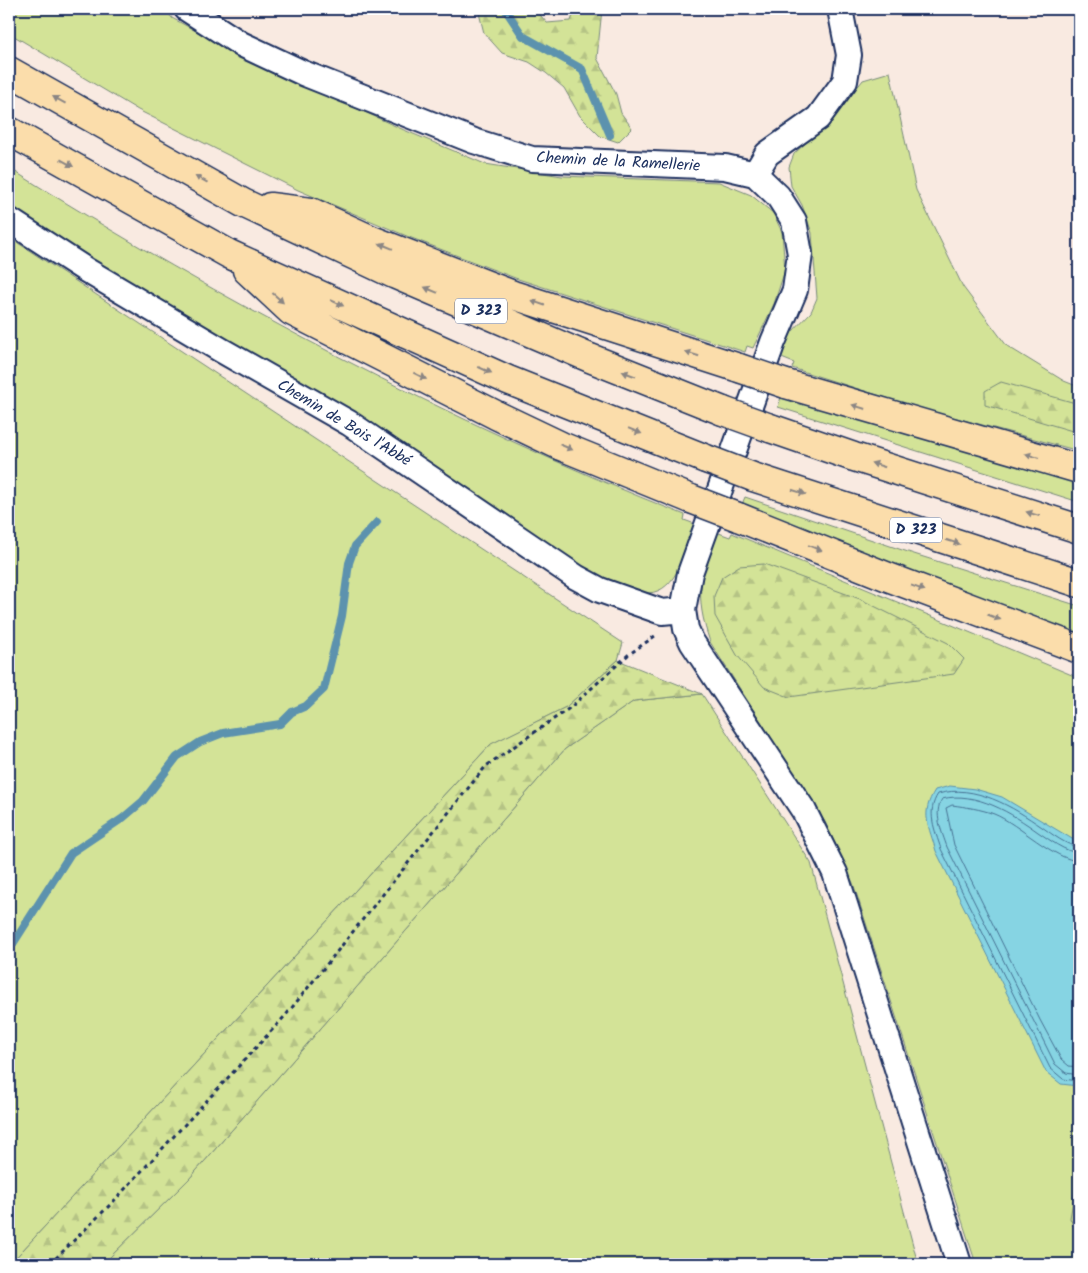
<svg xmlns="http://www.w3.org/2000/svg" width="1088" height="1273" viewBox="0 0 1088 1273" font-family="Kalam,sans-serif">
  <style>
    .grass { fill: #d3e397; stroke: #77897a }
    .forest { fill: url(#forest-firs); stroke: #77897a }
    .water { fill: #86d4e3; stroke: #5b92ae }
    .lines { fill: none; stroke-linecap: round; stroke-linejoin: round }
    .shore { stroke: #467193; stroke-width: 1 }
    .stream { stroke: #5b92ae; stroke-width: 8 }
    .minor-casing { stroke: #1b2f5e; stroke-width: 28 }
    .trunk-casing { stroke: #1b2f5e; stroke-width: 31 }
    .path { stroke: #1b2f5e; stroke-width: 3; stroke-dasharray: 4 4; stroke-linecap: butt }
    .minor { stroke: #fff; stroke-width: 24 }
    .trunk { stroke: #fbddab; stroke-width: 28 }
    .trunk-bridge-casing { stroke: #1b2f5e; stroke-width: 31; stroke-linecap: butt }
    .trunk-bridge { stroke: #fbddab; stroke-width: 28 }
    .oneway { fill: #8b8684 }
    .labels { text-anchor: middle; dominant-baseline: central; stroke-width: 4; stroke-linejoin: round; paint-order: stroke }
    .shield { fill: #fff; stroke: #5f6d8e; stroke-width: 1 }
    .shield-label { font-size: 15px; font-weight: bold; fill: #1b2f5e }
    .street-label { font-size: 16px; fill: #1b2f5e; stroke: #fff }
  </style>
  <defs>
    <pattern id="forest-firs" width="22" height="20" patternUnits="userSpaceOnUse" patternTransform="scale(1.25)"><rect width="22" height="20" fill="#d3e397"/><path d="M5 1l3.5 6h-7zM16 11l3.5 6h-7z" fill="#b5c385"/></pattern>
  </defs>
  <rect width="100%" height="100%" fill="#f9eae1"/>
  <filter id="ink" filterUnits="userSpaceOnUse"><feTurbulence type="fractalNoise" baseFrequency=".02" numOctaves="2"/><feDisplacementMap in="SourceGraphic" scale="10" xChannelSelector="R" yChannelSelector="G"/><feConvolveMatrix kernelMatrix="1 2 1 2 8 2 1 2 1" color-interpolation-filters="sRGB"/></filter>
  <g filter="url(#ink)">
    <path class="grass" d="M9 9H165L172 18 240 55 404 130 485 164 562 176 719 182 751 195 773 213 782 232 785 270 774 304 753 348 747 346 745 352 515 278 409 237 298 190 138 110 9 33Z
      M890 72 916 190 963 287 1007 346 1064 381 1079 387V451L912 406 792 368 794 363 779 357 788 336 811 312 817 298 812 233 802 205 791 186 789 167 794 154 835 115 863 80Z
      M9 168C224 302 449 422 685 515L684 520 695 524C686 548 678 592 648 593 632 593 611 581 596 576L9 207Z
      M9 237 623 643 618 660 566 707 490 745 10 1264Z
      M782 394 1079 481V502L778 407Z
      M745 497 914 554 1079 606V639L740 509Z
      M716 532 730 537 732 533 1079 678V1264H976L853 883 825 822 710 642C694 594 700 578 716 532Z
      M702 694 811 863 918 1264H103L189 1179 565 749 634 701Z"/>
    <path class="forest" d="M478 9H535L547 23 571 21 575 9H602L597 58 616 94 621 113 632 128 618 142 600 136 580 116 564 88 546 73 529 62 502 53 484 33Z
      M1001 382 1079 404V433L985 405V391Z
      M764 564 860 599 948 643 964 659 954 674 789 697 764 687 737 655 715 616 714 596 722 577 739 566Z
      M618 660 702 694 634 701 565 749 189 1179 103 1264H10L491 744 566 707Z
      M1079 1168V1240L1070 1218Z"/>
    <path class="water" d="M950 786 975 789 1002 797 1079 843 1078 1086 1061 1084 1046 1072 936 851C929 826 920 814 935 790Z"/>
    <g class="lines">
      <path class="shore" d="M1079 847C1067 846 1052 834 1042 827 1013 807 974 783 938 794 926 812 935 830 941 849L1050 1068 1063 1079 1079 1081
        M1079 853C1065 852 1050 840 1038 832 1013 814 975 790 942 799 933 813 942 832 947 847L1055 1064 1066 1073 1079 1075
        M1079 861C1054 860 1019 824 994 814 981 809 966 807 952 805L946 808 954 845 1040 1020 1061 1059 1069 1066 1079 1067"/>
      <path class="stream" d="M505 9 523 36 582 69 610 135
        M9 950 71 853 123 818 143 801 177 757 200 742 223 733 280 724 292 712 306 706 324 689 342 616 349 563 355 546 377 522"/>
      <g class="minor-casing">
        <path id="minor" d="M187 9 241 44 303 73 474 141 532 159 725 167 755 174
          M755 174 778 196 794 221 800 254 795 290 773 342 690 573 683 610 686 629 692 642 804 811 835 873 959 1264
          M755 174 767 154 818 118 845 81 849 55 840 9
          M9 220 86 270 221 350 349 423 576 577 600 590 662 612 683 610"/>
      </g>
      <g class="trunk-casing">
        <path id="trunk" d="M9 71 243 203 396 275 590 358 723 411
          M9 131 229 254 508 380 706 459
          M270 207 311 212 372 240 513 295 739 368
          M247 270 291 311 496 415 561 446 691 499
          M786 384 1079 469
          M770 428 854 457 1079 529
          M753 477 1079 583
          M738 517 888 577 1079 649"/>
      </g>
      <path class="path" d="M50 1264 113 1202 286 1015 486 766 571 707 628 655 655 636"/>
      <use href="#minor" class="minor"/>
      <use href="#trunk" class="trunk"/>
      <g class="trunk-bridge-casing">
        <path id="trunk-bridge" d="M739 368 786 384
          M723 411 770 428
          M706 459 753 477
          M691 499 738 517"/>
      </g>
      <use href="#trunk-bridge" class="trunk-bridge"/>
    </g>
    <defs><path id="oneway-solid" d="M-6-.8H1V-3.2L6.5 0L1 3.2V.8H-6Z" transform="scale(1.25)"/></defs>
    <g class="oneway">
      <use href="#oneway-solid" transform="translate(59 100) rotate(-151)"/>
      <use href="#oneway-solid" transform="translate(67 163) rotate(29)"/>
      <use href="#oneway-solid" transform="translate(201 179) rotate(-151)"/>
      <use href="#oneway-solid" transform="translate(386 246) rotate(-158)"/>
      <use href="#oneway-solid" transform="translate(431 290) rotate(-157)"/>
      <use href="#oneway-solid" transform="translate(278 298) rotate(42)"/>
      <use href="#oneway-solid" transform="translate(337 303) rotate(24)"/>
      <use href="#oneway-solid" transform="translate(538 303) rotate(-161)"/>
      <use href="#oneway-solid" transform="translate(692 354) rotate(-162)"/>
      <use href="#oneway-solid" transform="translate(485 370) rotate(24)"/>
      <use href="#oneway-solid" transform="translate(629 374) rotate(-159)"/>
      <use href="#oneway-solid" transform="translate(420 376) rotate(27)"/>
      <use href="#oneway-solid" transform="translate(859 407) rotate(-163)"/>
      <use href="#oneway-solid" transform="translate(635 431) rotate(22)"/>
      <use href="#oneway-solid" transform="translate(566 447) rotate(23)"/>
      <use href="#oneway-solid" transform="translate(1032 456) rotate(-164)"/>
      <use href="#oneway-solid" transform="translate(878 465) rotate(-162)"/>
      <use href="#oneway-solid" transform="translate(799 492) rotate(18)"/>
      <use href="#oneway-solid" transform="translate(1033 514) rotate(-162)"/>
      <use href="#oneway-solid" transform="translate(953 542) rotate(18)"/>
      <use href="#oneway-solid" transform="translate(815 548) rotate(22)"/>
      <use href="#oneway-solid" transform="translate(918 588) rotate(20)"/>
      <use href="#oneway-solid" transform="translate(994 617) rotate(21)"/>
    </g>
  </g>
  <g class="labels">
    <g class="shield">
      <rect x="455" y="298.5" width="52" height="25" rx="4"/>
      <rect x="890" y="517.5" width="52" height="25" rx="4"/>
    </g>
    <g class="shield-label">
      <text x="481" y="311">D 323</text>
      <text x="916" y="530">D 323</text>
    </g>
    <g class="street-label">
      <text transform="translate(618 162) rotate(3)">Chemin de la Ramellerie</text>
      <text transform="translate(344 423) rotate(31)">Chemin de Bois l'Abbé</text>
    </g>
  </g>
  <rect width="1088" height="1273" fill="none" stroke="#fff" stroke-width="30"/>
  <rect x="15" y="15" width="1058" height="1243" fill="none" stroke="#1b2f5e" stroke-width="2" filter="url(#ink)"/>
</svg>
